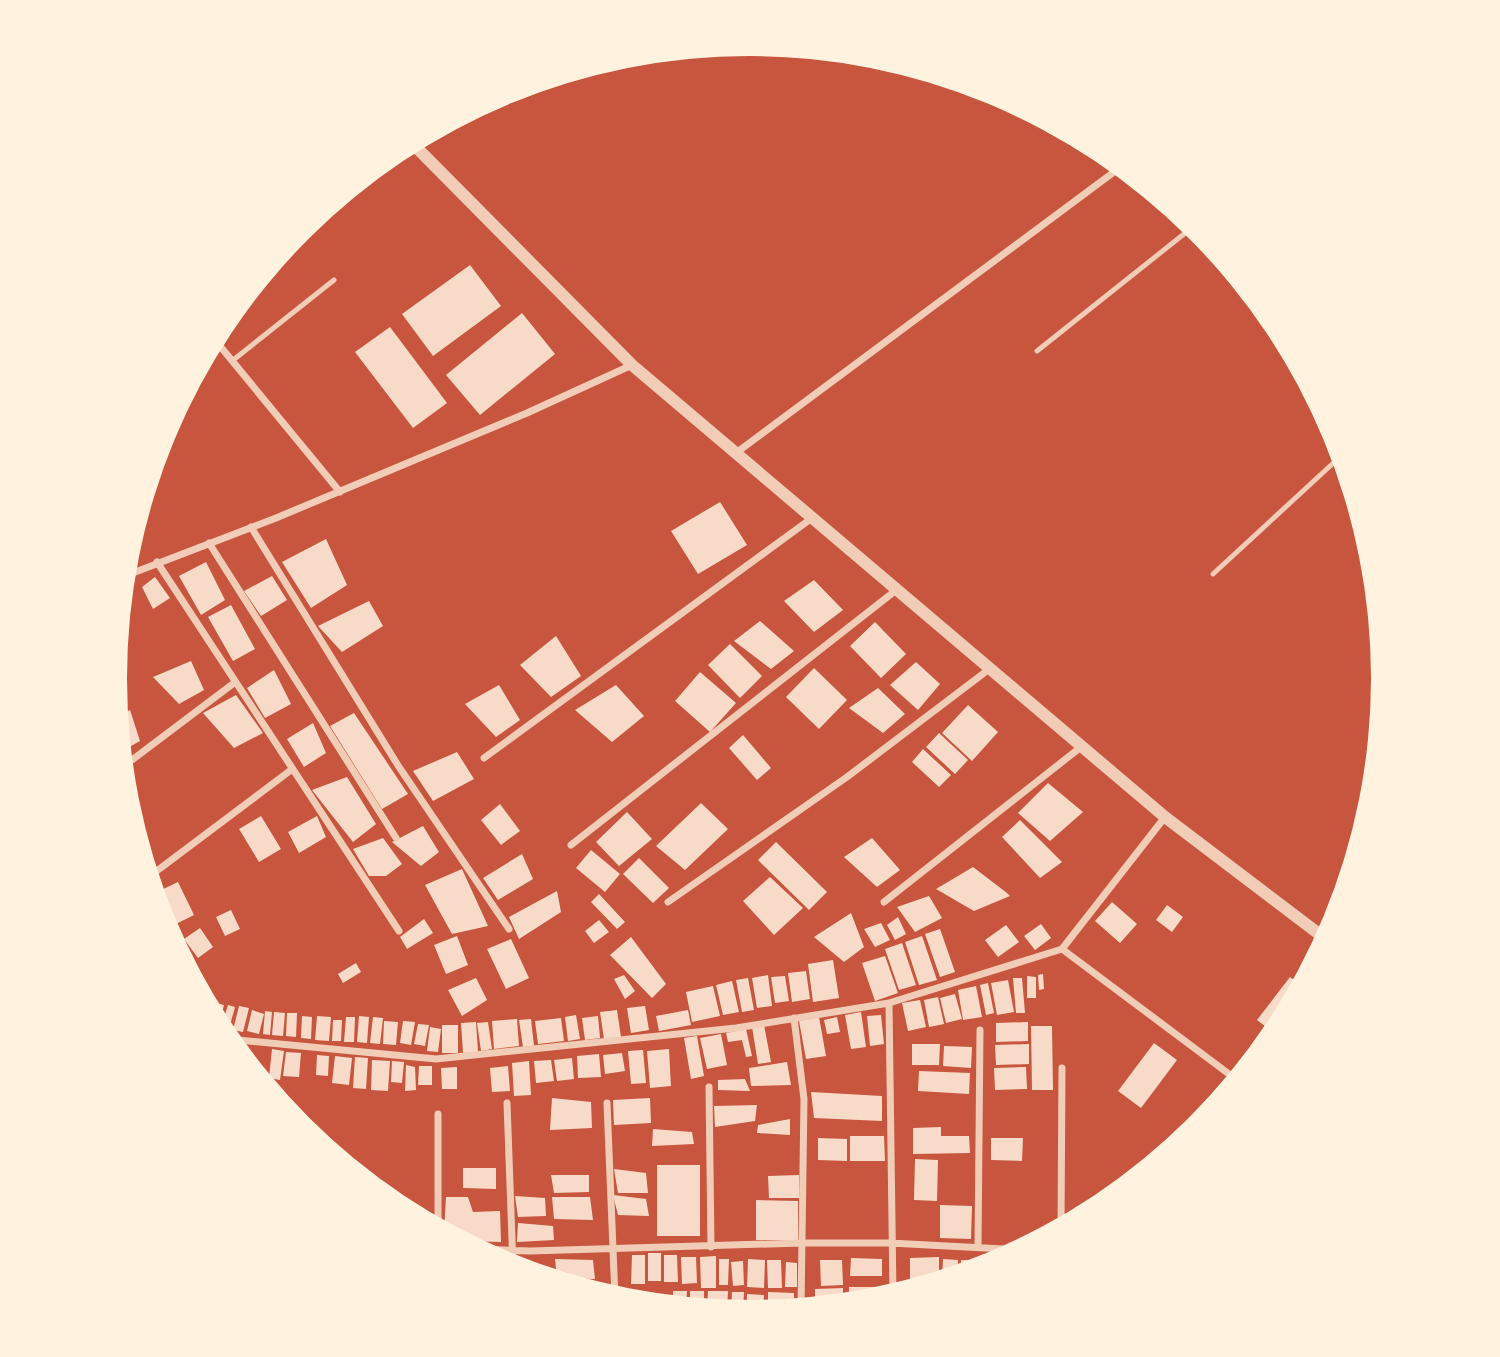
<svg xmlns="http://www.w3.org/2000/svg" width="1500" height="1357" viewBox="0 0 1500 1357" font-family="Lato,sans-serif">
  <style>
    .building { fill: #f7dbc8 }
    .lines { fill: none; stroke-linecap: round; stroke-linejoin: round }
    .service { stroke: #f1ccb7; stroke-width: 5 }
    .minor { stroke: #f1ccb7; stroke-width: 7 }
    .tertiary { stroke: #f1ccb7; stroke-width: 12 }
  </style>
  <rect width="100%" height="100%" fill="#c8553d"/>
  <path class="building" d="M470 265 501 306 433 356 402 314Z
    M522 313 555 354 480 415 446 375Z
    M390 327 447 403 413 428 355 352Z
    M720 502 747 545 698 574 671 531Z
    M326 539 347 585 311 608 282 562Z
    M206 562 225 600 201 615 179 576Z
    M272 576 287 600 261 616 244 591Z
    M155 577 170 598 153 609 142 587Z
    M814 580 843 610 814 632 784 601Z
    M369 601 383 626 342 652 318 626Z
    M231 605 255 649 233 661 208 617Z
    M760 621 794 651 771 669 734 641Z
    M875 622 906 654 881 678 850 646Z
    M556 636 581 676 551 697 520 665Z
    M730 644 762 676 740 698 708 665Z
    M191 661 204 690 179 704 153 677Z
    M916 662 940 684 918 710 890 685Z
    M814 668 847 700 819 729 786 697Z
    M274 670 291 704 265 718 247 688Z
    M700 672 736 703 710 732 675 701Z
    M499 685 520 720 496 737 465 704Z
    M616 685 644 716 612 742 575 710Z
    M878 688 905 714 883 733 849 708Z
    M236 695 263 733 234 748 203 713Z
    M968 705 998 732 972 761 942 733Z
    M130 710 140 741 122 751 119 716Z
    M354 713 408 794 382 809 330 726Z
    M313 723 326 753 304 767 287 739Z
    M939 733 968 760 955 774 926 747Z
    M743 735 771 768 757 780 729 748Z
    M923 749 951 775 939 787 912 762Z
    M457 752 474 779 433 801 413 771Z
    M347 777 376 824 353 842 312 790Z
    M1048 783 1083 812 1050 841 1018 813Z
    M701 803 728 829 685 870 656 846Z
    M500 804 520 831 501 845 481 820Z
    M627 812 652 839 619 866 596 842Z
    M261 816 281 849 259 862 239 829Z
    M317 816 326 837 299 853 288 832Z
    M1020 820 1062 862 1040 878 1002 837Z
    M134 823 148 838 140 844 137 835Z
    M423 826 439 852 421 866 392 842Z
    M383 838 402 864 386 876H369L353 849Z
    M872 838 900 870 877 887 844 857Z
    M776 842 827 892 809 910 758 860Z
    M591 850 620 874 605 892 576 868Z
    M522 854 533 879 498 900 483 878Z
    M639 858 669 888 653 903 623 874Z
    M973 867 1007 893 1010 896 974 911 936 889Z
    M462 869 488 926 452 934 425 885Z
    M770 877 803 908 774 935 743 901Z
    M178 882 194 915 170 927 155 893Z
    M557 891 561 912 519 939 509 917Z
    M599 894 625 922 617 929 591 902Z
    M929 896 942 918 915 932 897 907Z
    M1112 902 1137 924 1120 943 1095 921Z
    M1167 905 1183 917 1172 932 1156 920Z
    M231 910 240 929 225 936 216 917Z
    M851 913 864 947 844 962 814 937Z
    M898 917 906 934 895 940 887 925Z
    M424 919 433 933 407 949 400 937Z
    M599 920 609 932 594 943 585 931Z
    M881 923 890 940 875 947 864 929Z
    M1041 924 1051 938 1035 950 1024 936Z
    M1006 925 1019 942 998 957 985 940Z
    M200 928 213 947 198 958 184 939Z
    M940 929 955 972 940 977 925 934Z
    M457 936 468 965 446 974 434 945Z
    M922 936 937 980 919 985 905 942Z
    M631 937 666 984 652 998 610 955Z
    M511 939 529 978 506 989 487 949Z
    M902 943 916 985 899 990 885 949Z
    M885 956 898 993 875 1001 862 963Z
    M833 960 839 998 813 1002 808 964Z
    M356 963 361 972 343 983 338 974Z
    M806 971 810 999 792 1002 788 973Z
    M1043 974 1044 989 1039 990 1038 975Z
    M624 975 635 991 625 999 614 979Z
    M768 975 772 1006 757 1008 752 978Z
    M785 976 789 1001 775 1003 771 977Z
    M1027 976 1036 977V998H1027Z
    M1290 977 1302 986 1275 1034 1257 1020Z
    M476 978 487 1000 462 1016 448 990Z
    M748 978 754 1010 742 1012 736 980Z
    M1013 978H1022L1025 1013H1016Z
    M1008 980 1014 1012 997 1015 991 983Z
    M732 981 739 1012 723 1015 716 985Z
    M988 983 994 1013 986 1015 980 985Z
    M713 986 720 1016 692 1022 686 992Z
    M976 986 982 1017 963 1020 958 990Z
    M955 994 962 1019 946 1023 940 998Z
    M938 997 944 1024 929 1027 924 1000Z
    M920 1000 926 1027 908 1031 902 1003Z
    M212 1002 224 1005 219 1025 210 1009Z
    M228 1005 235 1007 229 1029 221 1027Z
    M239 1006 249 1008 243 1032 233 1030Z
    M645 1006 649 1030 631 1033 627 1008Z
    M252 1010 264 1014 259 1034 247 1031Z
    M617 1010 621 1037 604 1039 600 1012Z
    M688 1010 691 1025 659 1031 656 1016Z
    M265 1011 272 1012 270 1035 263 1034Z
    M274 1012 285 1013 283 1036 272 1035Z
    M861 1012 866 1047 851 1049 845 1015Z
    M287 1013H297L296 1037 286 1036Z
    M576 1015 580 1039 568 1041 565 1017Z
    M881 1015 884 1044 870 1046 867 1016Z
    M302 1016 312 1017 311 1039 301 1038Z
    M317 1016 331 1017 329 1041 315 1040Z
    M359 1016 369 1017 367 1043 357 1042Z
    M598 1016 600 1038 585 1040 582 1018Z
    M346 1017H355L354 1042H344Z
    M373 1017 383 1018 380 1044 370 1043Z
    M819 1017 826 1056 806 1059 799 1021Z
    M837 1017 840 1032 827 1034 824 1020Z
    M561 1018 564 1041 538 1044 535 1021Z
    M517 1019 519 1046 494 1049 492 1021Z
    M531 1019 534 1046 523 1047 519 1020Z
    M333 1020H342L341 1041H332Z
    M384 1021 398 1022 396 1045 383 1044Z
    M403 1021 415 1022 411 1045 400 1043Z
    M476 1022 478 1052 463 1053 461 1023Z
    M488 1022 492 1049 481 1051 477 1023Z
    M1028 1022V1041L996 1042V1023Z
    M418 1024 429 1025 425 1046 414 1044Z
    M442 1025H458V1053H442Z
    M764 1025 771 1062 758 1064 752 1027Z
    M1031 1026H1052L1053 1090H1032Z
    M430 1027 441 1029 438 1052 427 1051Z
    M746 1029 752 1056 746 1057 742 1040 728 1042 726 1033Z
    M721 1034 727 1065 707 1069 700 1038Z
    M697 1036 704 1076 691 1079 684 1038Z
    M1154 1043 1177 1060 1141 1108 1118 1091Z
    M912 1044H940L939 1065H912Z
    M1029 1044V1064L996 1065 995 1045Z
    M944 1046 972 1047 971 1068 943 1066Z
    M235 1047 249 1050 246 1060 243 1057Z
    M272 1049 284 1051 280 1080 269 1078Z
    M669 1049 671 1086 650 1088 647 1051Z
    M643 1050 646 1083 631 1084 628 1051Z
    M286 1052 301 1053 299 1077 283 1076Z
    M622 1053 625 1071 605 1074 603 1055Z
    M599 1054 601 1077 578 1078 577 1056Z
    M317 1055 329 1056 328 1076 316 1075Z
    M335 1056 352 1058 349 1085 332 1083Z
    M355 1057 368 1058 366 1089 353 1088Z
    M572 1058 574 1079 557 1081 554 1060Z
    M372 1060 390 1061 388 1091 371 1090Z
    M551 1060 554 1081 536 1083 534 1061Z
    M392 1061 404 1062 402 1083 391 1082Z
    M529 1061 531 1095 514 1096 512 1063Z
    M787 1062 791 1085 751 1086 749 1068Z
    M406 1065 415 1067 416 1090 405 1091Z
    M419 1066H432V1085H418Z
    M508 1066 510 1091 492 1092 490 1068Z
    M457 1067V1089H442L441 1068Z
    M1026 1067 1027 1089 995 1090 994 1068Z
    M919 1071 970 1073 969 1094 918 1091Z
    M745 1079 750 1091 718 1090V1080Z
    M811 1092 882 1096V1121L814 1118Z
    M552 1098 591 1102 592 1128 550 1130Z
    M650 1098 651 1123 614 1125 613 1100Z
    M757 1105 755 1121 715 1127 714 1106Z
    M790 1119V1135L757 1133 758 1125Z
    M941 1127V1136H969L970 1153 913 1154V1128Z
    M653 1129 692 1132 694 1144 652 1146Z
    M850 1136H884L885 1161H850Z
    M818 1138 847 1139V1161L818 1160Z
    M991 1138H1023L1022 1161 991 1160Z
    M915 1159 938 1160 937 1201 914 1200Z
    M657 1165H700V1236H657Z
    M463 1168H496V1189L463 1188Z
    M614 1169 646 1173 648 1193H618Z
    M551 1175H589V1192L554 1193Z
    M799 1175V1198H769L768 1176Z
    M613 1195 646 1199 649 1216 618 1215Z
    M515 1196 545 1198 546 1216 518 1217Z
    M446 1197H468L473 1212 500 1211 501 1242 461 1241 444 1231Z
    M552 1197H590L593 1220 554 1219Z
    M756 1200 798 1201V1240H756Z
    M940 1205 972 1206 971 1239 940 1238Z
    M518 1223 553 1226 554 1240 517 1242Z
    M648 1253H661V1281H648Z
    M632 1255H645V1284H631Z
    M664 1255H677L678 1282H664Z
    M716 1256V1288H701L700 1257Z
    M681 1257H696L697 1283 682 1284Z
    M939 1257V1281L910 1285V1258Z
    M851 1258 882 1259V1276H850Z
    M555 1259 593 1260 595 1279 557 1278Z
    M719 1259H729L728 1285H719Z
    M748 1259 765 1260 764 1288 747 1287Z
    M943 1259 958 1260 957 1276 942 1280Z
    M978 1259 987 1260 986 1267 977 1270Z
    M767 1260H781L782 1288H768Z
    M820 1260H842L843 1285 821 1286Z
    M961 1260H973V1271L961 1275Z
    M743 1261 744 1285 733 1286 731 1262Z
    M786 1262 797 1263V1287H785Z
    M574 1284 593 1285 594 1291 574 1285Z
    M849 1287H875L874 1301 849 1304Z
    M843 1288V1299H815V1289Z
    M673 1291H687L686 1307 673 1306Z
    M690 1291H704V1309L690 1307Z
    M708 1291H728L727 1311 707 1309Z
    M732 1292H744L743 1313 731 1311Z
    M768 1292 794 1293V1309L768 1311Z
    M636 1293 664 1294 663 1305 636 1302Z
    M747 1294 764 1295 763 1312 746 1313Z
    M817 1302H843V1304L818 1307Z"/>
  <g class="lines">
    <path class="service" d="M1037 351 1194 226
      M232 361 334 280
      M1213 574 1342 455"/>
    <path class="minor" d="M215 340 340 492
      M736 453 1122 166
      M251 527 399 767 509 929
      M209 543 396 838
      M157 562 399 931
      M125 576 276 518 527 413 632 365
      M484 758 812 518
      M124 766 234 683
      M571 845 895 591
      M150 876 291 770
      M668 902 847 777 988 670
      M884 902 1081 747
      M1062 949 1237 1080
      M889 1003 893 1295
      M794 1018 804 1099 801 1308
      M228 1039 436 1059 736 1028 889 1003 1062 949 1165 817
      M709 1087 711 1247
      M507 1103 513 1267
      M607 1103 615 1298
      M438 1114V1228
      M1061 1228 1062 1068
      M978 1247 980 1030
      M477 1249 530 1251 802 1243H890L1021 1250"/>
    <path class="tertiary" d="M412 143 632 365 1165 817 1327 940"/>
  </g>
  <path d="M0 0H1500V1357H0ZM127 678a622 622 0 1 1 1244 0a622 622 0 1 1-1244 0Z" fill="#fff3e0" fill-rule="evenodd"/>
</svg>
